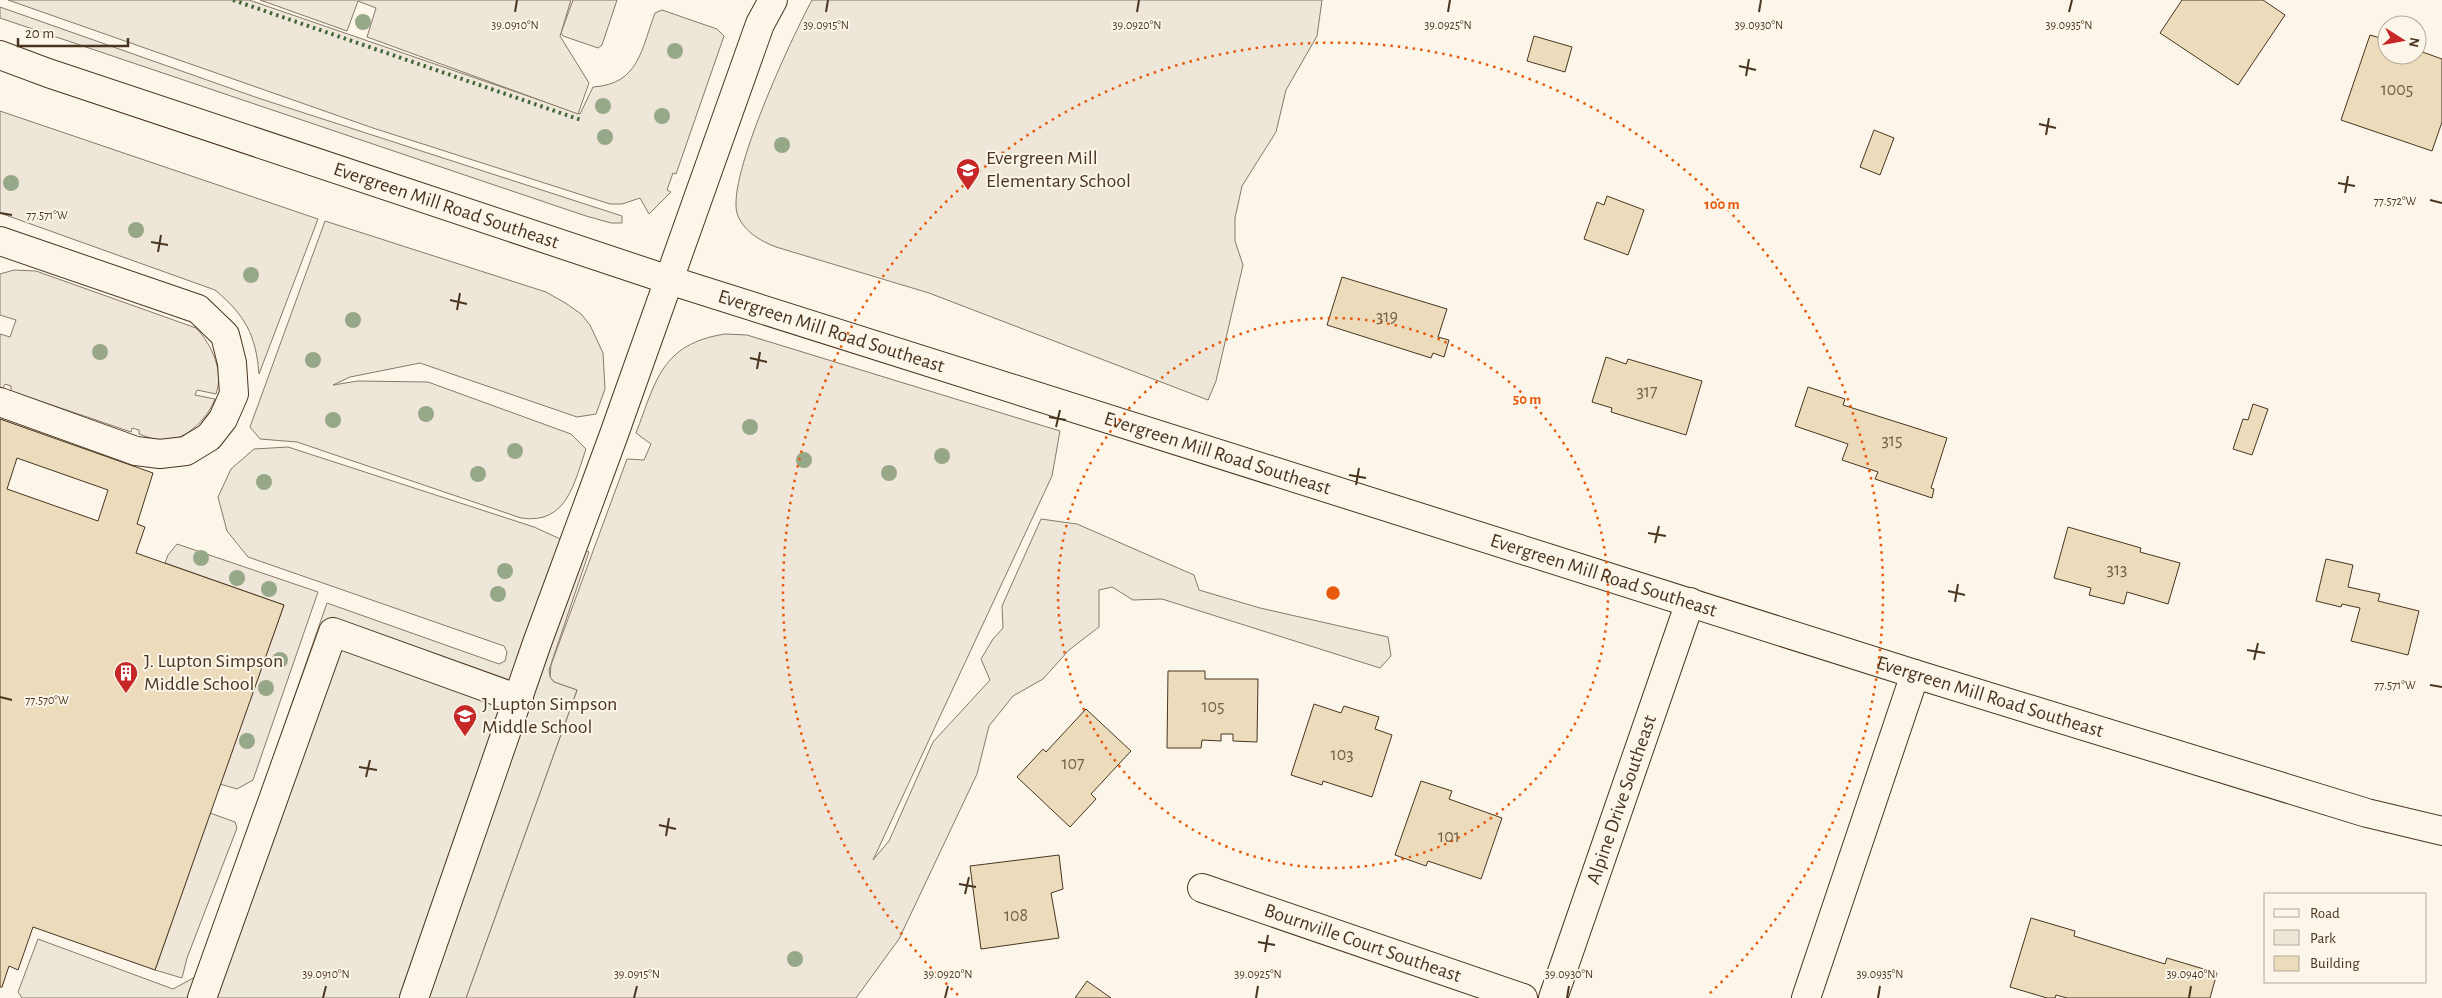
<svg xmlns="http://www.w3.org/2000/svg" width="2442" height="998" viewBox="0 0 2442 998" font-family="'Alegreya Sans',sans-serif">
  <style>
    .green { fill: #ede6d9; stroke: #887966 }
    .parking { fill: #ede7d9; stroke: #887966 }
    .building { fill: #ecdcbc; stroke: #4a3520; fill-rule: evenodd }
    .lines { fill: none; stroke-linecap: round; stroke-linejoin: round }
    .minor-casing { stroke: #4a3520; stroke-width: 30 }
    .major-casing { stroke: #4a3520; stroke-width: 30 }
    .minor { stroke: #fbf6e9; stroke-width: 28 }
    .major { stroke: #fbf6e9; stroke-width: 28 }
    .hedge { stroke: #436837; stroke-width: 4; stroke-dasharray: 2.5 4; stroke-linecap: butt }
    .tree { fill: #96a887 }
    .ticks { fill: none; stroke: #4a3520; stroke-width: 2 }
    .ring { fill: none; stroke: #e8590c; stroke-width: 2.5; stroke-dasharray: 2.5 5 }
    .labels { text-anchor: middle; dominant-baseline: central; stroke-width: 4; stroke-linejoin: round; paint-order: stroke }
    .number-label { font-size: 18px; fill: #725f47 }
    .poi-label { font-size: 20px; fill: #4a3520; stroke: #fbf6e9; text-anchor: start }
    .street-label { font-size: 20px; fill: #4a3520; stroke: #fbf6e9 }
    .ticks-label { font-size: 12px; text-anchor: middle; fill: #4a3520; stroke: #fbf6e9; stroke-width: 4; stroke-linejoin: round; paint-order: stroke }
    .centre { fill: #e8590c; stroke: #fbf6e9; stroke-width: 2.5 }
    .ring-label { font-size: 15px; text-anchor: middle; font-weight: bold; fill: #e8590c; stroke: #fbf6e9; stroke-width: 4; stroke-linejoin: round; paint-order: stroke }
  </style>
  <rect width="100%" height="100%" fill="#fbf6e9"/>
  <path class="green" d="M8 0H249L580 114 593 87C639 84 641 50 655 13L662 10 717 29 724 36 676 174 673 173 667 190 671 192 649 214 640 198 622 204H610L373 128Z
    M573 0H617L602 45 598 48 563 36 561 33Z
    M812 0H1322L1317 36 1286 90 1276 132 1242 186 1235 218V241L1243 265 1216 381 1208 400 929 293 776 247C760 241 742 230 737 213 727 176 792 37 812 0Z
    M0 7 258 98 622 216V223H611L586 216 0 18Z
    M0 111 318 219 259 374C256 335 245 315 215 290L0 213Z
    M325 221 546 292 567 304 581 314 590 325 603 353 605 389 596 414 577 417 420 363 350 377 333 385 358 381 428 382 571 434 586 449C574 483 567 525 521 518L297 442 260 439 250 427Z
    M14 270 36 271 196 328C212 345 224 371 216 394L197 390 195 395 215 399C207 420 183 444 158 440 152 439 145 436 139 434V430L132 428 131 432 11 391V386L5 384 3 388 0 387V334L10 337 16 320 0 315V274Z
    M725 334 747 335 1060 431 1052 476 873 860 889 841 933 742 990 680 981 659 993 639 1003 628 1002 606 1041 519 1077 524 1194 575 1199 590 1260 608 1388 637 1391 656 1380 668 1162 599 1133 600 1112 587 1099 590V627L1069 650 1043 679 1013 696 989 726 977 774 899 939 856 998H466L577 690 554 682 550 677 551 665 627 459 644 460 651 444 636 433C656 381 661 344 725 334Z
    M177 544 318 592 253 780 237 789 220 784 284 605 165 563 168 555Z
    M210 813 235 822 237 828 187 958 182 978 155 970Z"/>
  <path class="parking" d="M260 0H571L560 36 589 83 578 114 367 37 376 8 358 1 347 31Z
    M288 447 534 527 589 552 549 670 550 677 554 682 577 690 466 998H22L18 992 38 939 173 989 197 976 327 603 499 664 505 661 507 652 504 646 248 557 227 531 218 497 231 469 254 449Z"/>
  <path class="building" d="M2182 0H2263L2285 15 2238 85 2160 33Z
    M2370 35 2387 40V55H2417V50L2442 59V122L2432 151 2341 120Z
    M1534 36 1572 47 1565 72 1527 61Z
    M1874 130 1894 138 1880 175 1860 167Z
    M1607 196 1644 210 1628 255 1584 239 1597 202 1604 205Z
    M1342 277 1447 309 1438 337 1449 340 1444 357 1433 353 1431 358 1327 325Z
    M1606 357 1626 364 1628 359 1702 381 1686 435 1611 412 1612 408 1592 402Z
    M1808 387 1845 399 1843 405 1947 438 1931 488 1934 489 1932 498 1875 479 1878 472 1842 460 1848 444 1795 426Z
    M2253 404 2268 409 2252 455 2233 449 2243 419 2248 420Z
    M0 419 153 473 137 524 145 527 136 553 284 605 155 970 33 927 18 970 9 966 2 987H0ZM17 458 108 490 98 521 7 489Z
    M2068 527 2141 548 2140 552 2180 563 2168 604 2127 592 2124 604 2089 595 2091 588 2054 578Z
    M2326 559 2353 565 2348 587 2380 594 2378 601 2419 611 2408 655 2351 641 2360 608 2342 604 2341 607 2316 601Z
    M1168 671H1205V679H1258L1257 742 1233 741V734H1221V741L1202 740 1201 748H1167Z
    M1314 704 1341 713 1344 706 1379 717 1375 729 1392 735 1372 797 1323 781 1322 785 1291 775Z
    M1086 709 1131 751 1091 794 1096 799 1070 827 1017 777 1043 749 1046 752Z
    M1421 781 1452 791 1449 799 1502 818 1481 879 1428 861 1426 866 1395 855Z
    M1059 855 1063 889 1051 893 1059 938 981 949 970 866Z
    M2031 918 2075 931 2074 936 2165 964 2167 958 2217 973 2210 998H2067L2056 995 2055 998H2047L2010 987Z
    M1087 981 1111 998H1075Z"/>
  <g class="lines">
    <g class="minor-casing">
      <g id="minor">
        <path d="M0 241 198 309 225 335 232 363 234 394 223 419 209 437 186 451 160 454 136 451 0 402"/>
        <path id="s1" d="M1202 888 1523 998"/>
        <path d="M202 998 333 632 519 699"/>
        <path d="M414 998 537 643 613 437 760 24 773 0"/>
        <path id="s2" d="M1553 998 1690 602"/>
        <path d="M1806 998 1915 674"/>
      </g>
    </g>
    <g class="major-casing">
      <g id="major">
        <path id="s3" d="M0 55 48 73 669 280 1915 674 2367 813 2442 831"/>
      </g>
    </g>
    <use href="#minor" class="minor"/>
    <use href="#major" class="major"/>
    <path class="hedge" d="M233 0 581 120"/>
  </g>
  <g class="tree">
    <circle cx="363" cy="22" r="8"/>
    <circle cx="675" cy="51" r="8"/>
    <circle cx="603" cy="106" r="8"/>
    <circle cx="662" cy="116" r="8"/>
    <circle cx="605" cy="137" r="8"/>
    <circle cx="782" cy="145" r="8"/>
    <circle cx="11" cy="183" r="8"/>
    <circle cx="136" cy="230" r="8"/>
    <circle cx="251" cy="275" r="8"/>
    <circle cx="353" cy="320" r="8"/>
    <circle cx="100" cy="352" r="8"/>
    <circle cx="313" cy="360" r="8"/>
    <circle cx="426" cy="414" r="8"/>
    <circle cx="333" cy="420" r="8"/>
    <circle cx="750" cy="427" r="8"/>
    <circle cx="515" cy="451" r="8"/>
    <circle cx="942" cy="456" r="8"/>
    <circle cx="804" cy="460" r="8"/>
    <circle cx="889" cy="473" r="8"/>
    <circle cx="478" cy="474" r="8"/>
    <circle cx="264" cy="482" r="8"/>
    <circle cx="201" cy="558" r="8"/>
    <circle cx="505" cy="571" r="8"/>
    <circle cx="237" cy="578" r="8"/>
    <circle cx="269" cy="589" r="8"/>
    <circle cx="498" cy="594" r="8"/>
    <circle cx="280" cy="660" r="8"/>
    <circle cx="266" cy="688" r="8"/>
    <circle cx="247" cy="741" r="8"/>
    <circle cx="795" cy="959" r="8"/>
  </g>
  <path class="ticks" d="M515 12 517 0M826 12 828 0M1137 12 1139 0M1448 12 1450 0M1759 12 1761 0M2069 12 2072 0M1739 66 1756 70M1746 76 1749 59M2039 124 2056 128M2046 135 2049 118M2338 183 2355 186M2345 193 2348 176M2430 200 2442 203M0 213 12 215M151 242 168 245M158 252 161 235M450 300 467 304M457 310 460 293M750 358 767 362M757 369 760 352M1049 417 1066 420M1056 427 1060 410M1349 475 1366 478M1356 485 1359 468M1648 533 1666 536M1655 543 1659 526M1948 591 1965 595M1955 602 1958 584M2247 650 2265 653M2254 660 2258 643M2430 685 2442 687M0 697 12 700M359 767 377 770M366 777 370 760M659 825 676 829M666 836 669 818M959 884 976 887M965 894 969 877M1258 942 1275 945M1265 952 1268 935M323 998 326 986M634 998 637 986M945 998 948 986M1256 998 1258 986M1567 998 1569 986M1878 998 1880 986M2189 998 2191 986"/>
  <g class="ring">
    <circle cx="1333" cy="593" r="275"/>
    <path d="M958 995A550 550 0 1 1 1708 995"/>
  </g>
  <defs>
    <g id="school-pin" transform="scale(1.25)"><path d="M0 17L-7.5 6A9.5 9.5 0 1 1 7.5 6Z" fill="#c62828" stroke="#fbf6e9"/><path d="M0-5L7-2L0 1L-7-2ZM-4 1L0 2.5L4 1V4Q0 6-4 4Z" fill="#fff"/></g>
    <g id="building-pin" transform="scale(1.25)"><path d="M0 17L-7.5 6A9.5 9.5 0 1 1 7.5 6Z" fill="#c62828" stroke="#fbf6e9"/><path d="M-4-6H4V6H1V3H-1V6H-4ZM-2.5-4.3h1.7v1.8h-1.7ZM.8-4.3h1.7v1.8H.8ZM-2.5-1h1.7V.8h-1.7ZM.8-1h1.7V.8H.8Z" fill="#fff"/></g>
  </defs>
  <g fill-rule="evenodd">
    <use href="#school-pin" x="968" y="170"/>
    <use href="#building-pin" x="126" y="673"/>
    <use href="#school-pin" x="465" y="716"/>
  </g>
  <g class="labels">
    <g class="number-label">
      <text x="2397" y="90">1005</text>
      <text x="1387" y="317">319</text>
      <text x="1647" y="392">317</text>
      <text x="1892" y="441">315</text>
      <text x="2117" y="570">313</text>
      <text x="1213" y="707">105</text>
      <text x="1342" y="755">103</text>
      <text x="1073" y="764">107</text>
      <text x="1449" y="837">101</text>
      <text x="1016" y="916">108</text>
    </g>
    <g class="poi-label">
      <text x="986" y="158">Evergreen Mill<tspan x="986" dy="23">Elementary School</tspan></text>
      <text x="144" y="661">J. Lupton Simpson<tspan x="144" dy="23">Middle School</tspan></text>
      <text x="482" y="704">J Lupton Simpson<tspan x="482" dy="23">Middle School</tspan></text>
    </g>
    <g class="street-label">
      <text stroke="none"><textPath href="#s3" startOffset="471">Evergreen Mill Road Southeast</textPath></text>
      <text stroke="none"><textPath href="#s3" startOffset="876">Evergreen Mill Road Southeast</textPath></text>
      <text stroke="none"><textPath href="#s3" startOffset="1281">Evergreen Mill Road Southeast</textPath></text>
      <text stroke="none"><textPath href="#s3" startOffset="1686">Evergreen Mill Road Southeast</textPath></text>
      <text stroke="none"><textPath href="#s3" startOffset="2091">Evergreen Mill Road Southeast</textPath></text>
      <text stroke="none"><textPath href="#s2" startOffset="210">Alpine Drive Southeast</textPath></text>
      <text stroke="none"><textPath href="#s1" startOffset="170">Bournville Court Southeast</textPath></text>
    </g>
  </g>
  <g class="ticks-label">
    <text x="515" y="29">39.0910°N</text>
    <text x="826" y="29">39.0915°N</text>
    <text x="1137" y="29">39.0920°N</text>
    <text x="1448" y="29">39.0925°N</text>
    <text x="1759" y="29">39.0930°N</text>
    <text x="2069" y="29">39.0935°N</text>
    <text x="2395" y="205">77.572°W</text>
    <text x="47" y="219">77.571°W</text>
    <text x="2395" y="689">77.571°W</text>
    <text x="47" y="704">77.570°W</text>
    <text x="326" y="978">39.0910°N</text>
    <text x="637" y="978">39.0915°N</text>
    <text x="948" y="978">39.0920°N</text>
    <text x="1258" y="978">39.0925°N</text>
    <text x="1569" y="978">39.0930°N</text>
    <text x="1880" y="978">39.0935°N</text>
    <text x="2191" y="978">39.0940°N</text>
  </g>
  <circle cx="1333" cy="593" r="8" class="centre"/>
  <g class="ring-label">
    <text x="1722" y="209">100 m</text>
    <text x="1527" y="404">50 m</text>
  </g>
  <rect x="2264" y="893" width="162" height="90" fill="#fbf6e9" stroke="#b4a999"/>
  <rect x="2274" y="909" width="25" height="8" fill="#fbf6e9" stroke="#b4a999"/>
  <text x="2310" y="918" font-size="15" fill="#4a3520">Road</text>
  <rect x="2274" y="930" width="25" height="15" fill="#ede6d9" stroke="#b4a999"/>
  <text x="2310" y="943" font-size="15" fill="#4a3520">Park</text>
  <rect x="2274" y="956" width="25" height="15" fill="#ecdcbc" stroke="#b4a999"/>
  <text x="2310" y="968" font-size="15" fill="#4a3520">Building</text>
  <g transform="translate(2402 40) rotate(101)"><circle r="24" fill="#fbf6e9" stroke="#b4a999"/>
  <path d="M0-4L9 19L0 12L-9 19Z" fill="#c62828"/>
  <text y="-8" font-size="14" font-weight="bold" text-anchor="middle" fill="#4a3520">N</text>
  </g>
  <path d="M18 38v8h110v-8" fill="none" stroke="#4a3520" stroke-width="2.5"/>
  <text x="25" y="38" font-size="15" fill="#4a3520" stroke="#fbf6e9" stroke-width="4" paint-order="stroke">20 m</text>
</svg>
